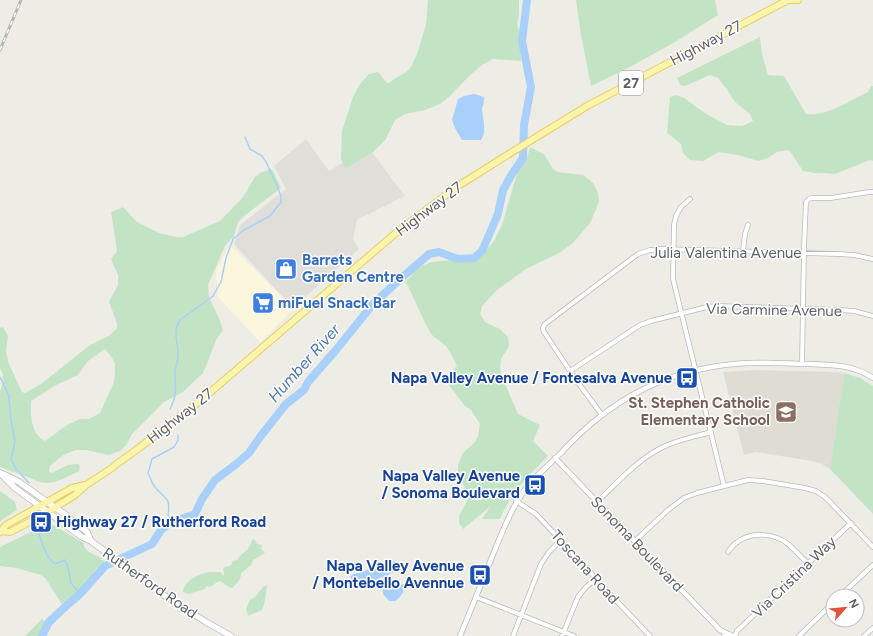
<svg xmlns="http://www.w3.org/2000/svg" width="873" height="636" viewBox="0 0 873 636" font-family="Figtree,sans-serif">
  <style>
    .commercial { fill: #fcf7dc }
    .industrial { fill: #e0ded9 }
    .education { fill: #dedcd3 }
    .green { fill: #c2e4c5; fill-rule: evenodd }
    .water { fill: #a9d0fa }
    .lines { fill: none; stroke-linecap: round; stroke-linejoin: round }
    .stream { stroke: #a9d0fa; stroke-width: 1.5 }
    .river { stroke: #a9d0fa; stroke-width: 8 }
    .minor-casing { stroke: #b7b9be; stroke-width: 5.5 }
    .tertiary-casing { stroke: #b7b9be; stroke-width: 6 }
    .secondary-casing { stroke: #b8bac0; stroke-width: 7 }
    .primary-casing { stroke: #e9ce63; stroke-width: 8 }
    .minor { stroke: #fff; stroke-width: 4 }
    .tertiary { stroke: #fff; stroke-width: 4.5 }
    .secondary { stroke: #fff; stroke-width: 5.5 }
    .primary { stroke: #faf4ad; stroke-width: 6 }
    .rail-casing { stroke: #b5b6b6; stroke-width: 3 }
    .rail { stroke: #fff; stroke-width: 1.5; stroke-dasharray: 4.5; stroke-linecap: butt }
    .labels { text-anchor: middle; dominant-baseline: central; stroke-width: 3; stroke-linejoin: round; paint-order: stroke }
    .shield { fill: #fff; stroke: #8d8f92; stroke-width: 1 }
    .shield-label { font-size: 14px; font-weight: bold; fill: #5c5f64 }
    .street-label { font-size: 15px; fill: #5c5f64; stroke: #fff }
    .shop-label { font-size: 15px; font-weight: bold; fill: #366cbe; stroke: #fff; text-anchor: start }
    .transit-label { font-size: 15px; font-weight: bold; fill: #164399; stroke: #fff; text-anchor: end }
    .education-label { font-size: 15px; font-weight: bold; fill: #785e54; stroke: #fff; text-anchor: end }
    .water-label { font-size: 16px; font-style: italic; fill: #4975b3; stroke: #fff }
  </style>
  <rect width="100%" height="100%" fill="#eeede5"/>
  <path class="commercial" d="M232 247 294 309 260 342 218 297 216 271 228 248Z"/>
  <path class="industrial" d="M306 139 329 171 368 147 405 196 357 220 353 239 359 249 293 308 234 244 240 225 286 189 274 166Z"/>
  <path class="education" d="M753 370 837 372 844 373 830 469 822 464 812 461 756 452 744 455 723 372Z"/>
  <path class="green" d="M428 0H519V15L517 23 519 31 521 61 493 59 482 65 469 76 449 97 440 104 425 110 405 114 395 120 386 139 373 152 348 167H344L341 158 342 131 353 97 360 84 369 74 378 72 386 82 388 83 406 72 411 67 417 54 426 25Z
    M576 0H715L718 15 670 45 624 70 591 86 581 35Z
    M760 37 762 54 768 75 784 76 806 114C825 117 851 100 868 92L871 86H873V161L870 160 835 174 825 173H814L803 171 790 151 786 150 777 152 768 158 758 161 738 155 719 152 703 161 690 160 683 153 681 144 667 133 670 97 676 95 684 98 708 115 727 125 742 126 753 121 750 114 735 102 726 88 718 78 710 75 685 86 680 85 677 78Z
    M530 147 544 154 553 169 558 172 583 175 593 183 598 193 599 202 590 223 573 243 559 253 526 269 497 290 482 306 480 314 485 322 500 329 508 337 509 346 501 359 500 368 502 377 518 414 540 425 533 441 548 456C528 476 511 492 500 519H482L491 506 463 529 459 523V516L468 499 469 495 462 483 458 472V465L463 453 475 442 478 436 480 424 471 410 465 406 448 384 447 378 449 374 457 366 450 352 446 346 432 335 426 325 407 284 405 283 416 270 424 265 432 262 452 260 465 263 480 258 494 241 502 225 518 170 527 158Z
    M271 169 274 173 281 188 244 216 238 222 234 236 225 246 208 285 209 297 220 321 223 330 216 340 207 364 203 373 183 392 164 402 132 434 126 445 120 451 109 455 86 450H76L63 455 50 466 49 471 51 473 68 465 78 464 80 466 79 471C64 478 48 489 33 479L0 467V391L2 386 3 375 0 368V328L3 327 8 336 6 352 9 364 22 392 25 393 41 384 90 345 110 335 117 328V323L109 302 118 285V275L111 259 117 251 111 212 123 207 137 222 159 233 176 237H183L220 221 243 197 255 177 260 173ZM105 349 110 355 115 363V373L114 382 100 413 89 419H80L67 425 45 441C30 433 31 416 31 401L56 385 78 375 88 361Z
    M844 373 860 378 873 386V514L830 469Z
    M0 491 15 502 17 510 0 521Z
    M45 525 55 526 82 542H83L85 548 89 552 99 557 105 562 95 570 90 579 78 594 63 606 46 579 41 575 16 568 0 566V547Z
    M253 539 255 540 257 544 262 545 261 549 265 553 253 560 251 565C247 567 245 571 241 573 241 580 237 583 232 588 227 587 224 583 219 581L210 587 206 586 205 589 188 594 183 592C184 580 200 573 210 572 213 572 217 572 220 572L224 576V573L223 568 231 565 233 561 237 560C240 554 246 552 250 546 251 544 251 541 253 539Z
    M264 586H267C266 592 265 605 262 610L248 616 246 609 250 600 255 597Z
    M42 619 48 624 39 636H25Z"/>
  <path class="water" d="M474 94 484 97C485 102 482 106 482 110 483 119 487 132 481 140H462L455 128 452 120 458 99 464 96Z
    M393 561 398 562 400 566 395 571 383 578 381 577 377 580 376 582C365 587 357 590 350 577 353 574 355 573 359 573Z
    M392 583H397L403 585C406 592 400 597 395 601H389L383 594V589Z"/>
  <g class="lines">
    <path class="stream" d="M0 377 9 396V402L11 420 15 442 11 459 16 469 29 483
      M170 409C178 393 175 389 175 372 176 366 178 360 178 354 178 340 172 332 180 320L213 296 221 282 226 258 233 239 244 230 270 216 281 202V196L277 186 266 162 262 156 250 149 245 137
      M173 521 168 515C171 496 165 500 155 487 152 484 150 477 148 473L152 459 174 447 178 440V435
      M38 531C42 542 45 557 55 564L65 560 68 568 71 583 80 594"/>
    <path class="river" d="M42 636 49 622 64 608 80 594 105 566 152 544 161 530 173 521 178 520 195 514 202 499 215 480 235 465 249 453 260 437 286 404 304 390 308 382 336 350 373 304 397 282 429 254 439 252 458 259 474 258 482 251 498 214 503 190 512 174 523 158 524 125 531 87 522 41 527 0"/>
    <g class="minor-casing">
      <path id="minor" d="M690 199 681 207 676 216 674 225 673 279 724 486
        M743 251 745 234 748 225
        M802 364 804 247 806 202 809 199 812 198H831L869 192H873
        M570 371 640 325 651 321 707 307 717 306 840 310 854 311 873 316
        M602 415 576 380 544 332C542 328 543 327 545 324L638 254 650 250 662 249 838 254 854 255 873 259
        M516 501 536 514 582 563 607 591 650 636
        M597 502C617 483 636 461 661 448 676 440 694 437 711 432
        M635 541 668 510 684 498 697 493 748 480 763 481 805 488 816 491 825 497 831 503 873 547
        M728 552C730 549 733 545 736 543 751 531 774 533 788 544 795 550 801 557 808 564
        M840 596 873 565
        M476 597 574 636
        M513 636 541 564 549 552 561 540
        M562 636 578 597 586 587 596 579
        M735 636 737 631 851 523
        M799 636 833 603
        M864 636 873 628"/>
    </g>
    <g class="tertiary-casing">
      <path id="tertiary" d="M555 458 720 630 728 634
        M460 636C471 610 481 584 492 557 500 538 507 518 518 500 529 481 546 468 561 453 573 440 586 427 601 416 651 377 710 361 773 363 786 363 799 364 812 364 835 365 853 365 873 378
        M724 636 728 634 731 635 733 636"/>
    </g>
    <g class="secondary-casing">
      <path id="secondary" d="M0 473 15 488 82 537 91 541 159 592 206 622 231 636
        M3 474 19 482 63 513 87 532 91 541"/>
    </g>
    <g class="primary-casing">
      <path id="primary" d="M2 531 10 532 41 516 75 495 86 485 112 468 118 463 135 451 200 401 397 232 458 186 509 154 587 106 788 0H798
        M0 532 6 525 72 488 85 485"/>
    </g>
    <use href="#minor" class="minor"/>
    <use href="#tertiary" class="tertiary"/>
    <use href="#secondary" class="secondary"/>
    <use href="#primary" class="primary"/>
    <g class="rail-casing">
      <path id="rail" d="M0 50 21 0"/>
    </g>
    <use href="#rail" class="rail"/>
  </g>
  <defs>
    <g id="shop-square" transform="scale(1.15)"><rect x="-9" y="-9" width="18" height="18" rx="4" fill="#3f7fe0" stroke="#fff"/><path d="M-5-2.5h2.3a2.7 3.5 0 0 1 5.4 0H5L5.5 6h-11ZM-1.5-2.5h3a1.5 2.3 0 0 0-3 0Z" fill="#fff"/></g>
    <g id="supermarket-square" transform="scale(1.15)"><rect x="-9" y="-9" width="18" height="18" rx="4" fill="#3f7fe0" stroke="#fff"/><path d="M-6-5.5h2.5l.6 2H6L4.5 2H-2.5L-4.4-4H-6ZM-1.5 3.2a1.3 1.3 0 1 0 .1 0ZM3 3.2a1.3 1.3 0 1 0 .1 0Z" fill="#fff"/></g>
    <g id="bus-square" transform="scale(1.15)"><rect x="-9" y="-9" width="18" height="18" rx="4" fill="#1a4fb4" stroke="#fff"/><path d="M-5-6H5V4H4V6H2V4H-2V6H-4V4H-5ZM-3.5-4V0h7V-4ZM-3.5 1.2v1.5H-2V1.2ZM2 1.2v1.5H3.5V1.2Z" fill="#fff"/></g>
    <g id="school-square" transform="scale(1.15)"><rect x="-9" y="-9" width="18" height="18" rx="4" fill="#8d6e63" stroke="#fff"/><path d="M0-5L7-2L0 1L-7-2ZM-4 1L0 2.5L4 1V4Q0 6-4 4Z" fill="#fff"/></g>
  </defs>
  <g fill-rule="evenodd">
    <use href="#shop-square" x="286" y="269"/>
    <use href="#supermarket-square" x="263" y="303"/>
    <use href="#bus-square" x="687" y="378"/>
    <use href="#school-square" x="786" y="412"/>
    <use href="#bus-square" x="535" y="485"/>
    <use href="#bus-square" x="41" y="522"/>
    <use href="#bus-square" x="480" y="575"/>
  </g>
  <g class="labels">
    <rect class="shield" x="619" y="71" width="24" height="24" rx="3"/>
    <g class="shield-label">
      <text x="631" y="83">27</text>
    </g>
    <g class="street-label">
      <text transform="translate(706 43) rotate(-28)">Highway 27</text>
      <text transform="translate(429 209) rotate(-37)">Highway 27</text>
      <text x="726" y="253">Julia Valentina Avenue</text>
      <text transform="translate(774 310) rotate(1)">Via Carmine Avenue</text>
      <text transform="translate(180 416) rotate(-38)">Highway 27</text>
      <text transform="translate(637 544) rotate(46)">Sonoma Boulevard</text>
      <text transform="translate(585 567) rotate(48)">Toscana Road</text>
      <text transform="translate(794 577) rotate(-44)">Via Cristina Way</text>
      <text transform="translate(150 583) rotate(35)">Rutherford Road</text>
    </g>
    <g class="shop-label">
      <text x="302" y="260">Barrets<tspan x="302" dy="17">Garden Centre</tspan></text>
      <text x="278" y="303">miFuel Snack Bar</text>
    </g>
    <g class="transit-label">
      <text x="672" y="378">Napa Valley Avenue / Fontesalva Avenue</text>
      <text x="520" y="476">Napa Valley Avenue<tspan x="520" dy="17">/ Sonoma Boulevard</tspan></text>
      <text x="56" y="522" text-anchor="start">Highway 27 / Rutherford Road</text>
      <text x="464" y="566">Napa Valley Avenue<tspan x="464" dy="17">/ Montebello Avennue</tspan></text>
    </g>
    <g class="education-label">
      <text x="770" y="403">St. Stephen Catholic<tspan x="770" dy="17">Elementary School</tspan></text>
    </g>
    <g class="water-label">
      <text transform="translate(304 363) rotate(-48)">Humber River</text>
    </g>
  </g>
  <g transform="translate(845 608) rotate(63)"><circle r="19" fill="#ffffff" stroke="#bebfc1"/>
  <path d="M0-3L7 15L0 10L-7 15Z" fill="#df543a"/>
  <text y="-6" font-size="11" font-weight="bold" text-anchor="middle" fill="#5c5f64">N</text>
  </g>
</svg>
